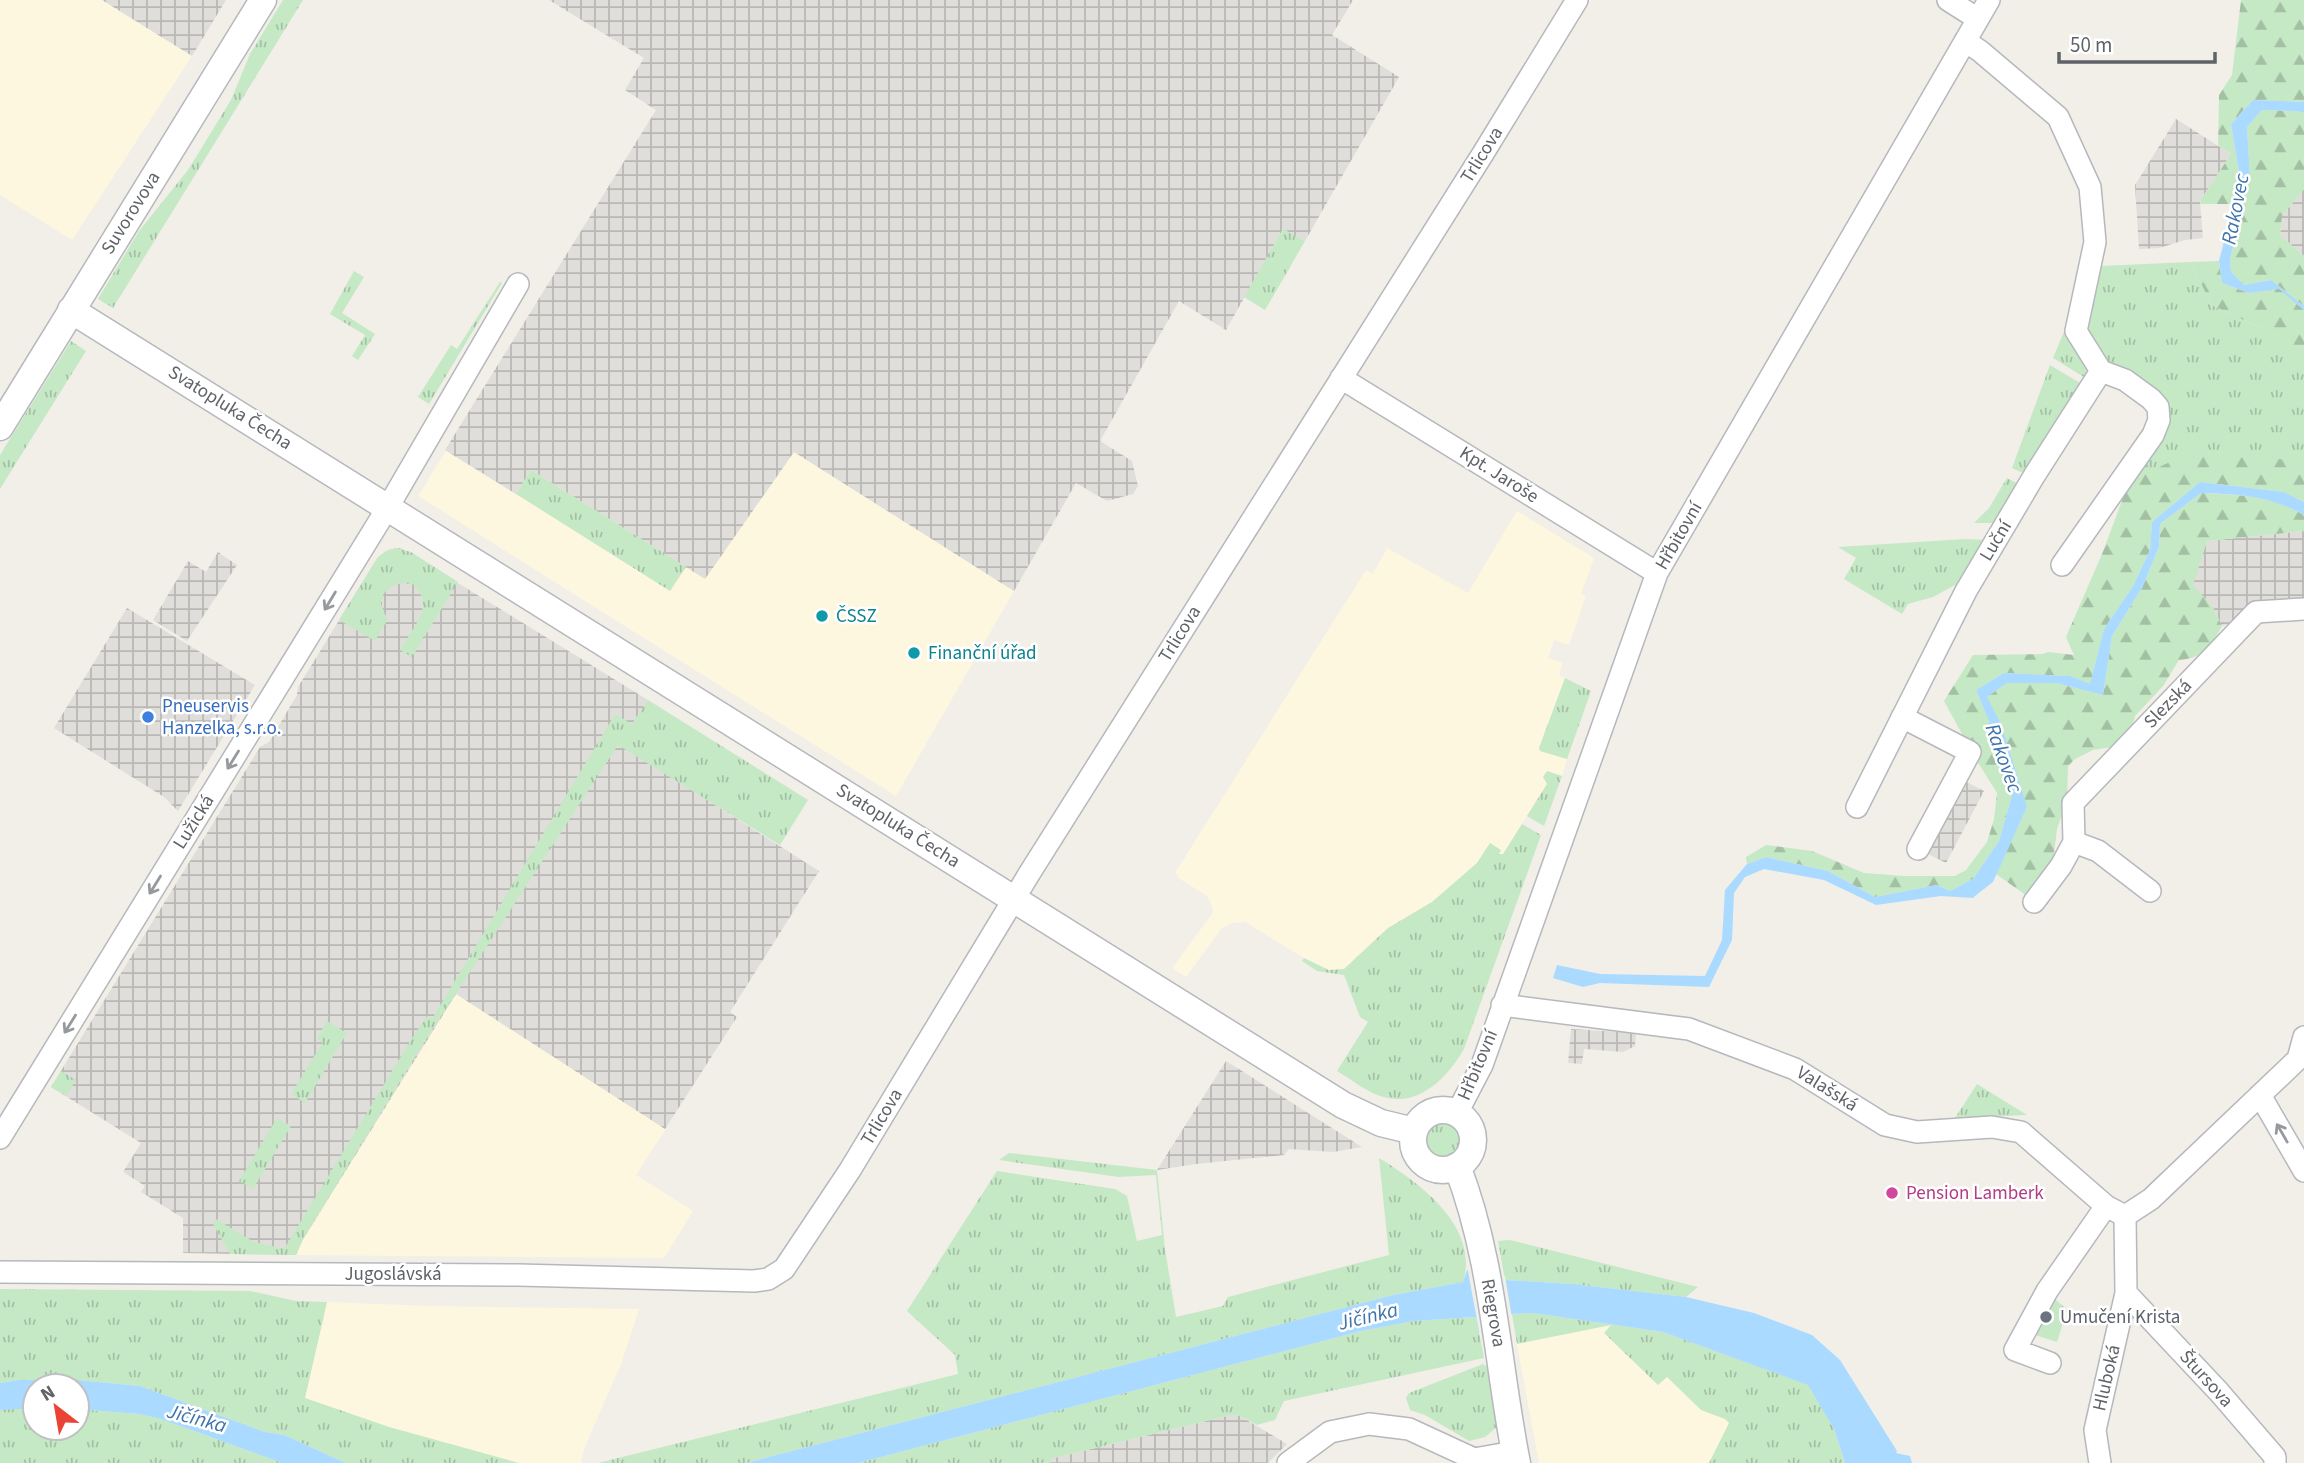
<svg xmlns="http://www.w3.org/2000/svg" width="2304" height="1463" viewBox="0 0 2304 1463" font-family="'Source Sans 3',sans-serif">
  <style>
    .commercial { fill: #fef7e0 }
    .industrial { fill: url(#industrial-grid) }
    .grass { fill: url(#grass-tufts) }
    .forest { fill: url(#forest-firs) }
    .water { fill: #aadaff }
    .pier { fill: #f1efe8 }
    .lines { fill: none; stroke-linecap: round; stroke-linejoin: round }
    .minor-casing { stroke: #b5b8bc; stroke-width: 24 }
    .tertiary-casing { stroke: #b5b8bc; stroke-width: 29 }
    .minor { stroke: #fff; stroke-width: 21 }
    .tertiary { stroke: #fff; stroke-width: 26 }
    .oneway { stroke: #979a9d }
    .culture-dot { fill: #0f9aa8; stroke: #fff; stroke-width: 2.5 }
    .shop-dot { fill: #3f7fe0; stroke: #fff; stroke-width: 2.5 }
    .hotel-dot { fill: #d1479c; stroke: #fff; stroke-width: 2.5 }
    .worship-dot { fill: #6b7280; stroke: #fff; stroke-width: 2.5 }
    .labels { text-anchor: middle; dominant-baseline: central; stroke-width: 5; stroke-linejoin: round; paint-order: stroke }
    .street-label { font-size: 19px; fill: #5f6368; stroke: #fff }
    .culture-label { font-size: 19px; fill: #0d838f; stroke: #fff; text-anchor: start }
    .shop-label { font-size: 19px; fill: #366cbe; stroke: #fff; text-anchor: start }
    .hotel-label { font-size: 19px; fill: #b23c85; stroke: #fff; text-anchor: start }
    .worship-label { font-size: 19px; fill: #5b616d; stroke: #fff; text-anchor: start }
    .water-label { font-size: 21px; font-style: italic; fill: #4174aa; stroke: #fff }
  </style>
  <defs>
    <pattern id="industrial-grid" width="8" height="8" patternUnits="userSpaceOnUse" patternTransform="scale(1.75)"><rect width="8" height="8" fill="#e0deda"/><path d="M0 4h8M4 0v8" fill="none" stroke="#b9b8b5"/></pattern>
    <pattern id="grass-tufts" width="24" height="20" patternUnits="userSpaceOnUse" patternTransform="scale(1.75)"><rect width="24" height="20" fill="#c5e8c5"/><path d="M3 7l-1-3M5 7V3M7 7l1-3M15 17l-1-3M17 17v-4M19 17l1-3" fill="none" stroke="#a3c0a4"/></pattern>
    <pattern id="forest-firs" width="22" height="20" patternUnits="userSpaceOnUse" patternTransform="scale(1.75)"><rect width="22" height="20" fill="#c5e8c5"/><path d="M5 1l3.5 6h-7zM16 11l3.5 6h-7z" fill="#a3c0a4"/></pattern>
  </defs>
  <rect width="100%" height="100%" fill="#f1efe8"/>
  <path class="commercial" d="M0 0H102L192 56 72 240 0 195Z
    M446 451 515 494 531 470 705 579 794 452 1014 591 896 796 418 496Z
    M1517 511 1594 558 1581 594 1586 596 1569 645 1554 640 1548 658 1563 663 1559 675 1565 678 1539 748 1541 751 1567 759 1562 776 1547 771V784L1503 854H1499L1490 843 1477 863 1432 902 1388 928 1344 969 1329 970 1319 967 1245 922 1231 923 1221 929 1186 977 1172 968 1212 914 1213 908 1207 896 1177 877 1178 875 1175 873 1366 570 1373 574 1387 548 1468 593Z
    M456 994 664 1127 665 1130 636 1175 693 1211 664 1258 296 1255 302 1241Z
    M327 1302 427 1306 639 1309 621 1364 584 1449 581 1463H519L389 1427 305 1398Z
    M1612 1324 1801 1463H1539L1517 1344Z"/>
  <path class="industrial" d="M102 0H226L192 56Z
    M549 0H1353L1332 35 1399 77 1305 241 1283 229 1226 330 1179 301 1100 441 1132 461 1138 486 1133 494 1107 501 1076 483 1014 591 794 452 705 579 531 470 516 494 445 450 656 110 625 90 644 58Z
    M2176 119 2231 154 2200 201 2203 238 2185 240 2159 248 2139 249 2135 185Z
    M2304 189V256L2280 235 2282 216Z
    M2304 531V606L2222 626 2212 606 2192 585 2207 541Z
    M401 548 648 700 619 744 819 871 730 1012 737 1017 665 1129 456 994 302 1241 296 1255 183 1253V1218L141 1192 145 1186 123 1172 141 1143 51 1087 260 747 269 742 297 695 298 687 378 557 390 549Z
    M218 552 237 565 187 641 153 620 188 561 206 572Z
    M127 608 255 685 178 811 164 797 54 728Z
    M1947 772 1984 791 1946 863 1908 844Z
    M1571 1029 1636 1033 1635 1046 1623 1052 1584 1049 1582 1064 1568 1063Z
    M1226 1061 1305 1111 1362 1147 1333 1152 1289 1149 1284 1155 1196 1164 1157 1170Z
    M1231 1415 1240 1416 1287 1444 1268 1463H1050V1459Z"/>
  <path class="grass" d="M283 0H303L113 308 98 299 139 231 188 170 231 100 250 54Z
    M1283 229 1305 241 1265 310 1244 297Z
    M2190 262 2212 305 2304 349V457L2301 460 2129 482 2164 427 2126 376 2103 356 2088 330V314L2101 266Z
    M354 271 364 277 342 313 375 334 358 360 352 356 365 335 330 314Z
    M500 282 502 283 429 404 418 397 451 345 457 349Z
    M2068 322 2086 366 2087 379 2053 358Z
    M71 341 86 351 0 489V455Z
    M2050 365 2085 386 2028 475 2012 468Z
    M531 470 686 567 670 591 516 494Z
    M2007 478 2022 486 1998 523H1974L1989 508Z
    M1965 539 1988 540 1968 578 1933 597 1908 604 1902 614 1844 579 1856 558 1838 547Z
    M396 548 411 552 458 582 412 657 400 650C412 629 438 602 411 584 387 580 373 599 388 619L375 641 339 620 378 557 386 551Z
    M1565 678 1591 691 1567 759 1540 751 1539 748Z
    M648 700 808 800 780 845 618 745 425 1041 302 1241 296 1255 230 1254 213 1224 216 1219 254 1242 284 1249 409 1043 427 1016 432 1019 615 714 632 724Z
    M1547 771 1562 776 1544 826 1527 816 1547 784 1543 777Z
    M1522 824 1541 835 1464 1049C1447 1078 1418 1109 1380 1096 1365 1091 1351 1079 1337 1071L1368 1022 1360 1017 1344 975 1317 971 1302 961 1304 958 1329 970 1344 969 1388 928 1432 902 1477 863 1490 843 1501 850 1499 854H1503Z
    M327 1021 347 1033 305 1103 291 1094 323 1042 317 1038Z
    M61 1071 76 1080 66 1096 51 1087Z
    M1977 1084 2027 1115 1955 1118Z
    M277 1118 291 1126 253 1189 239 1181Z
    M1424 1140a19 19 0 1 1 38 0a19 19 0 1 1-38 0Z
    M1009 1153 1157 1170 1165 1249 1176 1317 1223 1306 1228 1297 1389 1255 1379 1158C1420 1183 1480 1227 1463 1282L1393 1295 746 1463H598L958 1374 955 1355 907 1311 997 1171 1115 1189 1127 1196 1137 1241 1162 1235 1156 1175 1119 1177 999 1160Z
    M1510 1240 1698 1287 1686 1297 1573 1284 1505 1280 1498 1241Z
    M0 1289 250 1291 296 1301 327 1302 305 1398 389 1427 519 1463H346L284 1435 265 1432 140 1386 77 1380H19L0 1383Z
    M2051 1295 2067 1310 2057 1342 2032 1334 2038 1320 2049 1325 2054 1313 2050 1308H2044Z
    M1533 1313 1663 1332 1809 1385 1834 1429 1845 1463H1709L1729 1423 1725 1419 1701 1410 1667 1377 1658 1385 1604 1333 1611 1325 1517 1344 1512 1314Z
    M1476 1317 1484 1358 1284 1401 1275 1420 1257 1425 1240 1416 1231 1415 1050 1459V1463H858L1361 1331 1414 1321Z
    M1483 1364 1487 1367 1498 1426 1485 1437 1469 1441 1425 1415 1410 1410 1406 1398 1409 1393Z
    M16 1407 35 1408V1428H77V1409L139 1414 161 1419 282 1463H0V1410Z"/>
  <path class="forest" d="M2241 0H2304V102L2253 100 2231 124 2240 179 2233 204H2201L2200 201 2231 154 2218 145 2219 95 2232 75Z
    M2262 110 2297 111 2304 113V189L2282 216 2280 235 2304 256V306L2271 280 2244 285 2231 273 2230 259 2250 177 2247 127Z
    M2219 261 2222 283 2249 293 2279 288 2304 310V349L2212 305 2190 262Z
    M2184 455 2300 460 2304 457V502L2284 492 2200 482 2152 522 2150 550 2133 586 2104 629 2090 685 2070 676 2004 673 1976 690 1991 726 2013 792 1999 841 1973 879 1950 891 1937 885 1875 897 1828 871 1766 857 1747 864 1746 857 1766 845 1812 851 1864 873 1904 876H1955L1966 870 1987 842 1994 819 1997 793 1977 761 1982 750 1967 743 1944 701 1973 655 2043 654 2048 652 2074 655 2066 637 2102 554 2129 482Z
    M2201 493C2241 495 2268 495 2304 515V531L2207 541 2193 585 2212 606 2222 626C2210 647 2204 658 2179 660L2163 686 2135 716 2131 732 2118 746 2093 750 2075 759 2068 766 2067 800 2057 829 2053 861 2027 896 1996 874 2027 807 1986 697 2007 683H2056L2103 695 2112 636 2142 588 2159 547 2160 524Z"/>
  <path class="water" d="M2253 100 2304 102V113L2297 111 2262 110 2247 127 2250 177 2230 259 2231 272 2244 285 2271 280 2304 306V310L2279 289 2249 293 2222 283 2219 261 2240 179 2231 124Z
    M2200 482 2284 492 2304 502V515C2270 496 2239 494 2201 493L2160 524 2159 547 2142 588 2112 636 2103 695 2056 683H2007L1987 697 2001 724 2027 807 1993 882 1975 896 1973 898 1941 896 1876 905 1824 880 1764 869 1745 877 1734 893 1732 940 1709 987 1600 983 1583 987 1553 978 1557 965 1600 974 1705 976 1722 940 1725 890 1747 864 1766 857 1828 871 1875 897 1937 885 1950 891 1973 879 1999 841 2013 792 1991 726 1976 690 2004 673 2070 676 2090 684 2104 629 2133 586 2150 550 2152 522Z
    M1467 1270 1505 1280 1573 1284 1686 1297 1754 1313 1812 1335 1840 1360 1897 1451 1896 1453 1910 1456 1912 1463H1845L1834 1429 1808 1385 1663 1332 1533 1313 1512 1314 1479 1333 1476 1317 1414 1321 1361 1331 858 1463H746L1393 1295 1463 1282Z
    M19 1380H77L140 1386 265 1432 284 1435 346 1463H282L161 1419 139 1414 77 1409V1386H35V1408L0 1410V1383Z"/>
  <path class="pier" d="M1467 1266 1505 1276 1512 1318 1480 1336Z"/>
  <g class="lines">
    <g class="minor-casing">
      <path id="minor" d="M1948 0 1978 19
        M1965 41 1980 51 2058 117 2090 187 2095 242 2076 331 2101 371 2125 380 2151 399 2158 407 2159 420 2153 435 2062 565
        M1341 378 1657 573
        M1902 717 1970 752 1918 849
        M1857 807 1966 591 2034 476 2101 371
        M2074 842 2098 851 2150 891
        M2034 902 2061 866 2074 842 2073 803 2256 612 2304 609
        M1502 1005 1689 1029 1795 1069 1885 1125 1917 1132 1992 1127 2021 1132 2106 1206 2125 1216
        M2260 1095 2304 1171
        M1457 1113 1482 1065 1657 573 1989 0
        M0 1138 388 507 518 284
        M2125 1216 2151 1199 2298 1059 2304 1037
        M0 1272 518 1275 754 1281 768 1279 784 1269 850 1170 1029 874 1484 152 1577 0
        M2126 1293 2219 1392 2275 1457V1463
        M2050 1363 2015 1350 2047 1291 2106 1206
        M1288 1463 1330 1432 1369 1424 1409 1429 1474 1459 1514 1452
        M2100 1463 2095 1430 2126 1293 2125 1216"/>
    </g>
    <g class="tertiary-casing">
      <path id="tertiary" d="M71 310 1343 1105 1381 1123 1414 1131
        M0 427 263 0
        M1413 1140a30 30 0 1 1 60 0a30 30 0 1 1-60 0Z
        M1457 1166C1494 1261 1497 1364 1517 1463"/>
    </g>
    <use href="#minor" class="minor"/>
    <use href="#tertiary" class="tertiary"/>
  </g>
  <defs><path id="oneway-shaft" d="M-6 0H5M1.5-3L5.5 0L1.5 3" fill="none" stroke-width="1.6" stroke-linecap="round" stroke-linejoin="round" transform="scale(1.75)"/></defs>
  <g class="oneway">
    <use href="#oneway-shaft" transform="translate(330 601) rotate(121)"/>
    <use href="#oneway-shaft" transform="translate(233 760) rotate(122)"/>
    <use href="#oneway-shaft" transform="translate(155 885) rotate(122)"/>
    <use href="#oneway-shaft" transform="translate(70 1024) rotate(122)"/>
    <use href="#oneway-shaft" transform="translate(2282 1133) rotate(-120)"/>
  </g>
  <g class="culture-dot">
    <circle cx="822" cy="616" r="7"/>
    <circle cx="914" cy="653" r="7"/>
  </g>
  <circle class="shop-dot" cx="148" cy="717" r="7"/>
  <circle class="hotel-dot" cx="1892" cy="1193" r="7"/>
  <circle class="worship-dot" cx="2046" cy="1317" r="7"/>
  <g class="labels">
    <g class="street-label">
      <text transform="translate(1482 155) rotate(-58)">Trlicova</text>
      <text transform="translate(131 213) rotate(-58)">Suvorovova</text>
      <text transform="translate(230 408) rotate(32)">Svatopluka Čecha</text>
      <text transform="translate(1499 475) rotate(32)">Kpt. Jaroše</text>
      <text transform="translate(1679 536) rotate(-60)">Hřbitovní</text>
      <text transform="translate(1996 541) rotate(-59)">Luční</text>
      <text transform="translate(1180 634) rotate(-58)">Trlicova</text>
      <text transform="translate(2168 704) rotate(-46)">Slezská</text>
      <text transform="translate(194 822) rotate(-58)">Lužická</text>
      <text transform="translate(898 826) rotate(32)">Svatopluka Čecha</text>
      <text transform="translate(1478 1065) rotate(-67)">Hřbitovní</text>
      <text transform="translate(1827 1089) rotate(32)">Valašská</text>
      <text transform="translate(882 1117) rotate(-59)">Trlicova</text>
      <text x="393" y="1274">Jugoslávská</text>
      <text transform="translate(1493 1313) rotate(80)">Riegrova</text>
      <text transform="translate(2107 1378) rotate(-77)">Hluboká</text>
      <text transform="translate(2206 1379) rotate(48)">Štursova</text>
    </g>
    <g class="culture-label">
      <text x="836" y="616">ČSSZ</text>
      <text x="928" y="653">Finanční úřad</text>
    </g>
    <g class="shop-label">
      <text x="162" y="706">Pneuservis<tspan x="162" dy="22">Hanzelka, s.r.o.</tspan></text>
    </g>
    <g class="hotel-label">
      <text x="1906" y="1193">Pension Lamberk</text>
    </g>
    <g class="worship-label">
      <text x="2060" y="1317">Umučení Krista</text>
    </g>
    <g class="water-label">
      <text transform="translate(2235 209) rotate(-79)">Rakovec</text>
      <text transform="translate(2004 758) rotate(70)">Rakovec</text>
      <text transform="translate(1368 1316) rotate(-14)">Jičínka</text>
      <text transform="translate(197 1418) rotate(15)">Jičínka</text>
    </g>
  </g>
  <g transform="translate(56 1407) rotate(329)"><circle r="33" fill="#ffffff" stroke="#bfc1c3" stroke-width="2"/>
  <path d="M0-5L12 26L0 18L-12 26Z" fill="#ea4335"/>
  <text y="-10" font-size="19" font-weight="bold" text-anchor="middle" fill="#5f6368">N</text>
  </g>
  <path d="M2059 52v10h156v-10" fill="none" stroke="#5f6368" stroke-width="3.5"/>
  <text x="2070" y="52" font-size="21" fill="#5f6368" stroke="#ffffff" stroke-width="5" paint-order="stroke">50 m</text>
</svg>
